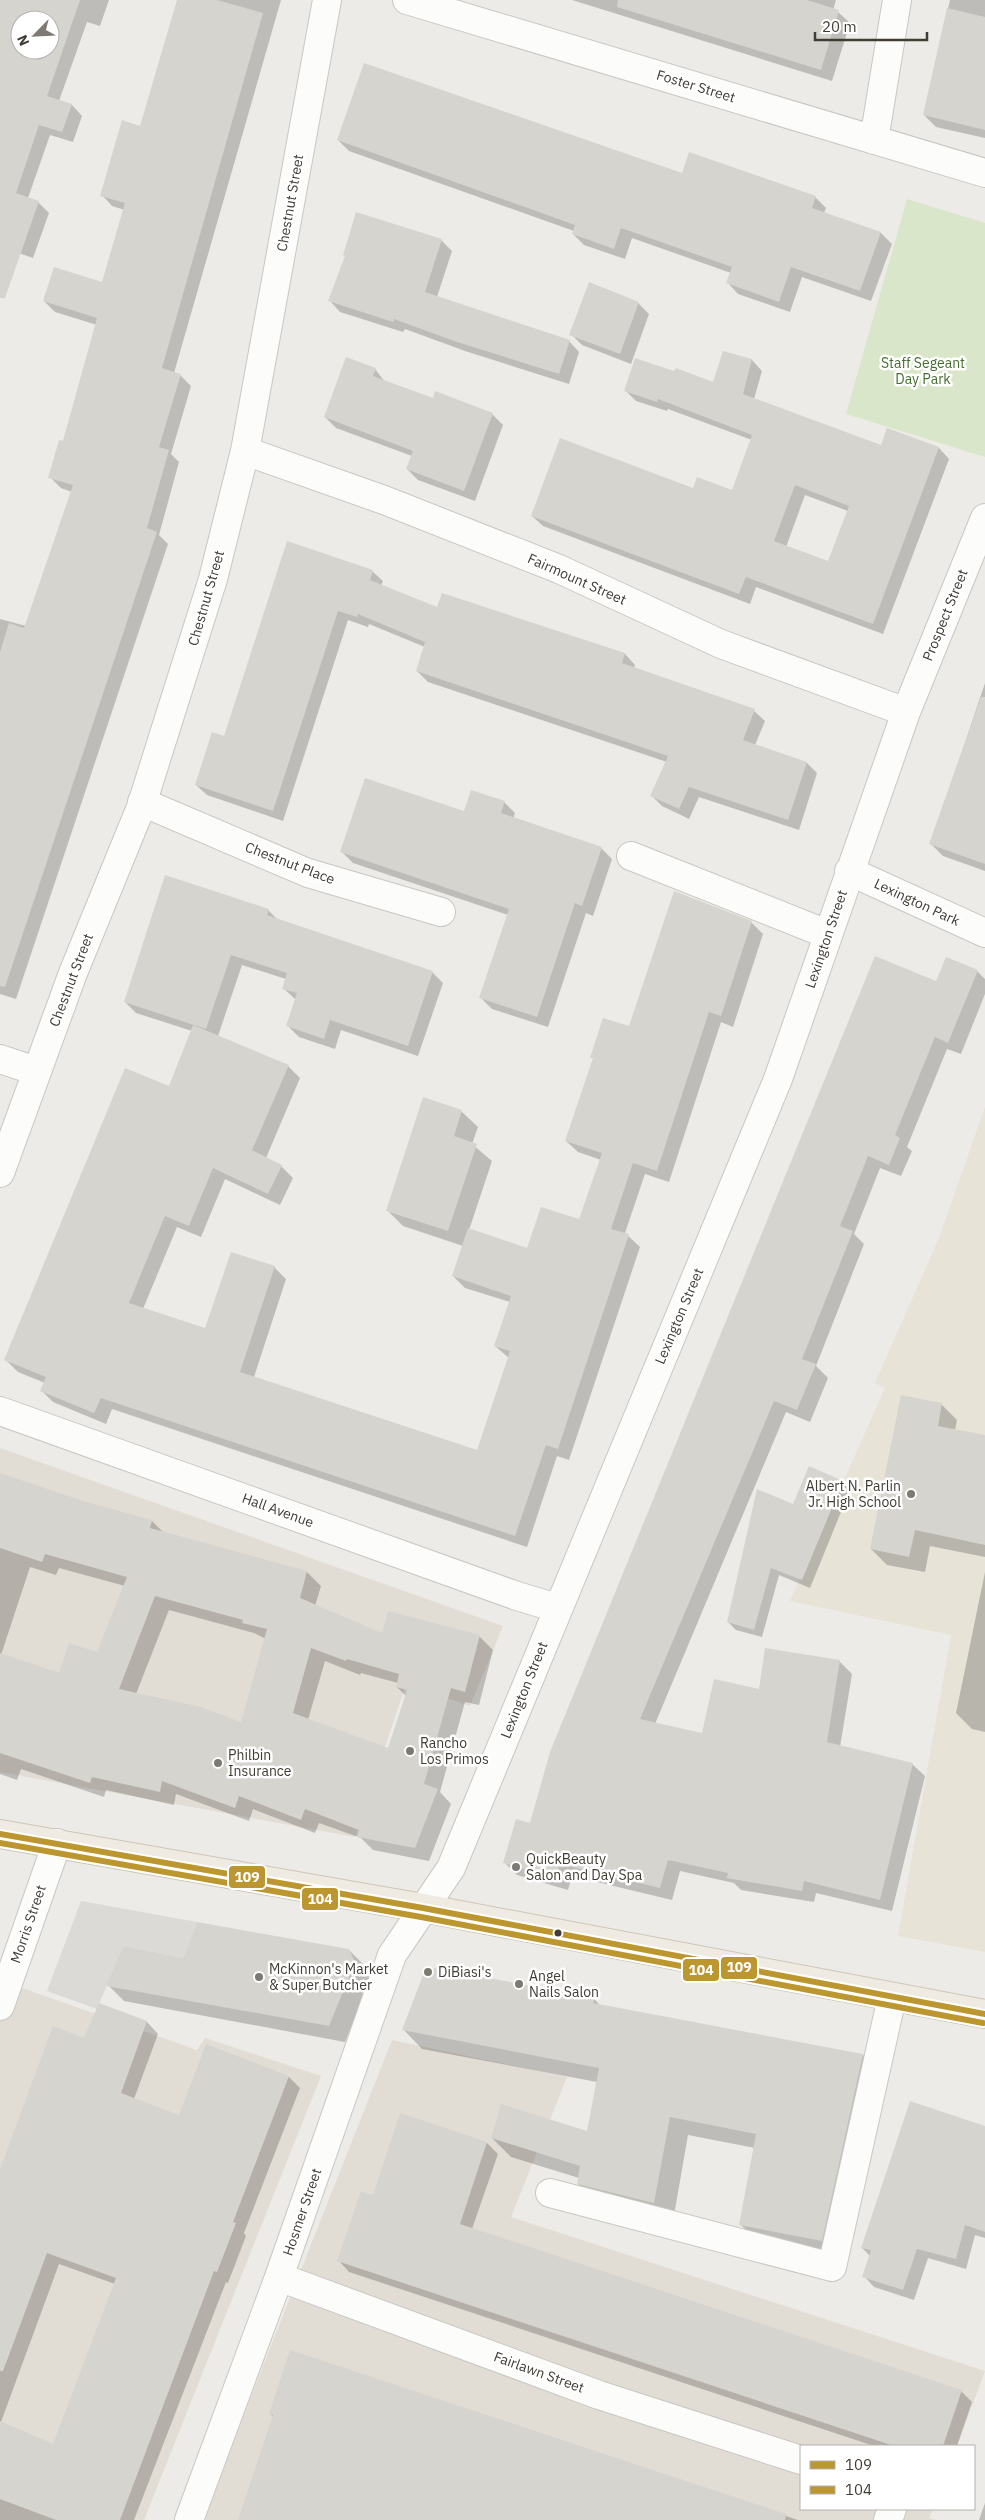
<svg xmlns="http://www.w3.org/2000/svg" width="985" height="2520" viewBox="0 0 985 2520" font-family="'IBM Plex Sans',sans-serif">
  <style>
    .residential { fill: #e1ddd4 }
    .education { fill: #e7e3d7 }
    .green { fill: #dae6c9 }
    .parking { fill: #dcdad7 }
    .shadow { fill: #0003; fill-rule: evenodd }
    .building { fill: #d6d4cf; fill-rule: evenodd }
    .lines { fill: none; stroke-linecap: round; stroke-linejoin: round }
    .minor-casing { stroke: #c9c7c3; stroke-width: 30 }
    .major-casing { stroke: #cec7b6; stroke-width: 30 }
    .minor { stroke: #fcfcfb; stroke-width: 28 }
    .major { stroke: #efebe3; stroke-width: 28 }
    .bus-1-casing { stroke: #fff; stroke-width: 10 }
    .bus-2-casing { stroke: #fff; stroke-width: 10 }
    .bus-1 { stroke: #bc962f; stroke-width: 6 }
    .bus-2 { stroke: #bc962f; stroke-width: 6 }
    .poi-dot { fill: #7d7973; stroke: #fff; stroke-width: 2 }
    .bus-dot { fill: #413c34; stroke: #fff; stroke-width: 2 }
    .labels { text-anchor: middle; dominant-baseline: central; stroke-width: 5; stroke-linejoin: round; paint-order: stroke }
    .street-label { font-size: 14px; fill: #413c34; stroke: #fff }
    .park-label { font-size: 14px; fill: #456d2e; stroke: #fff }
    .poi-label { font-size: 14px; fill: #413c34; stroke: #fff; text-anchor: start }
    .line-badge { stroke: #fff; stroke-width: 2 }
    .badge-label { font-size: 14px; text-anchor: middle; font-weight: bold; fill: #fff }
  </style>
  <rect width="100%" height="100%" fill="#edebe7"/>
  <path class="residential" d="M0 1448 503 1626 470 1706 406 1684 355 1837 0 1772Z
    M0 1980 197 2050 205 2038 321 2076 144 2520H0Z
    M392 2040 567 2077 511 2217 985 2371 957 2446H801V2509H933L929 2518 936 2520H202Z"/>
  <path class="education" d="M985 1107V1952L898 1936 951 1635 790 1601 885 1388 875 1383 939 1238Z"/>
  <path class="green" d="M907 199 985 223V457L846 414Z"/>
  <path class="parking" d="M81 1901 197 1922 183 1958 123 1946 97 2009 47 1991Z"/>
  <path class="shadow" d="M0 0H109L100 26 87 22 59 101 72 105 82 116 73 142 50 135 28 198 38 202 49 213 33 258 4 248 0 259ZM20 20H50V50H20Z
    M179 0H281L174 373 180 375 191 386 171 454 179 462 159 535 168 544 16 999 0 994V619L26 626 72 492 61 488 50 477 63 442 97 325 55 312 44 301 103 284 125 210 112 206 102 195 141 128Z
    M572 0H836L833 10 838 12 850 23 832 81Z
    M950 0H985V138L936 127 924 115Z
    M338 140 683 175 815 197 826 208 824 213 881 233 892 244 871 301 802 277 790 312 738 294 728 283 731 273 632 238 625 259 584 245 573 234 574 231 349 151Z
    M441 240 452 251 437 297 569 341 579 352 569 384 465 351 405 329 403 332 340 312 330 301 346 257Z
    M638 303 649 314 631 364 582 345 571 334Z
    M723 352 752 360 762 371 754 399 881 447 888 429 939 448 949 459 883 634 756 587 750 604 543 526 532 516 694 490 732 492 752 440 668 409 667 411 636 401 625 390 714 384ZM805 495 848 511 829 562 786 547Z
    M375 369 385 382 433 400 492 414 503 425 475 501 418 480 407 469 412 456 336 428 325 417Z
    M372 571 383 581 381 586 438 609 443 594 625 654 635 665 634 668 754 711 765 721 755 745 807 763 817 773 799 830 699 797 689 819 662 806 652 796 667 762 428 682 417 671 425 647 369 624 368 627 348 620 283 821 207 795 196 785 225 737Z
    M985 683V871L943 856 931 844Z
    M504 802 515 813 513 819 601 848 612 859 593 916 586 913 548 1027 492 1009 481 998 508 915 353 863 342 852 465 812Z
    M268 910 279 921 432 972 443 983 418 1056 341 1030 335 1049 299 1037 288 1026 296 1000 283 988 286 979 242 965 218 1036 288 1066 300 1078 266 1158 281 1166 293 1178 280 1205 225 1179 201 1237 177 1227 143 1309 206 1329 274 1267 286 1279 254 1377 478 1451 509 1358 495 1346 510 1302 465 1288 453 1276 463 1246 403 1226 387 1210 424 1099 462 1112 478 1127 472 1144 492 1161 469 1230 528 1249 580 1221 601 1160 578 1152 566 1141 594 1059 592 1057 630 1028 751 922 763 934 733 1027 721 1022 669 1182 645 1174 625 1233 640 1247 569 1460 557 1456 527 1547 112 1409 106 1424 53 1402 42 1391 45 1383 18 1372 6 1360 170 1088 192 1031 136 1013 125 1002Z
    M977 971 985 979V994L961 1054 947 1049 907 1147 912 1151 901 1176 880 1168 854 1234 864 1244 816 1366 828 1378 810 1422 786 1412 655 1724 703 1734 760 1690 839 1661 852 1674 840 1747 912 1764 925 1776 892 1911 816 1893 814 1902 741 1890 734 1883 680 1871 672 1900 572 1876 568 1890 517 1875 505 1863 531 1825 937 982Z
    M941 1404 957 1420 955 1430 985 1436V1557L930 1546 925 1572 887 1565 871 1549Z
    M0 1474 83 1502 152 1521 163 1532 307 1572 321 1586 315 1606 383 1634 479 1636 493 1650 479 1705 465 1702 440 1792 451 1804 429 1861 373 1850 361 1838 319 1823 315 1833 253 1809 249 1821 176 1794 174 1805 106 1790 104 1797 21 1769 17 1780 0 1774ZM30 1567 56 1575 59 1568 125 1586 98 1654 60 1675 1 1655ZM169 1610 254 1633 266 1639 242 1724 136 1694ZM325 1661 360 1675 361 1673 398 1683 397 1687 407 1697 388 1749 308 1720Z
    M842 1482 850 1490 810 1588 779 1575 762 1637 736 1630 728 1622 794 1506Z
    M985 1572V1732L972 1729 956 1713Z
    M349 1950 365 1966 371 1978 345 2042 124 2001 108 1985 184 1960Z
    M435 1970 594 1999 601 2006 863 2055 881 2074 840 2259 759 2243 740 2224 755 2148 688 2135 673 2221 597 2202 578 2184 579 2178 511 2157 492 2138 588 2132 597 2082 422 2049 404 2030Z
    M100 2004 147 2022 158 2034 134 2099 179 2117 289 2077 300 2088 244 2233 246 2236 228 2283 226 2282 134 2520H0V2172L85 2039ZM59 2264 115 2284 54 2445 1 2422Z
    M401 2114 487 2143 498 2154 472 2229 961 2391 972 2402 957 2446H874L349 2272 339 2261 374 2196Z
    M985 2126V2238L975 2235 966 2269 928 2258 914 2300 874 2287 864 2276 870 2256 862 2248Z
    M291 2351 798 2520H239L274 2417 270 2414Z
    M985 2503V2520H979Z"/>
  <path class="building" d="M0 0H80L47 96 72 104 62 132 39 125 16 193 39 201 5 298H0ZM20 20H50V50H20Z
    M177 0H217L263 13 162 368 181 374 159 447 169 450 147 528 157 532 5 987 0 986V652L9 623 24 628 73 485 48 478 59 440 63 441 97 318 43 301 54 267 102 282 125 203 100 196 122 120 140 126Z
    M618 0H807L839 10 821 70 617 7Z
    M947 8 985 17V130L923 115Z
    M364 63 682 173 689 152 816 196 812 208 881 232 860 291 791 267 779 302 726 283 732 267 621 228 614 249 572 234 575 225 337 140Z
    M356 212 442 239 425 292 570 340 559 374 454 341 394 319 393 322 328 301 345 256 343 255Z
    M589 282 639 302 620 354 569 335Z
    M723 351 752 359 743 394 881 445 887 428 939 447 873 624 746 577 739 594 531 516 560 438 693 488 697 477 732 490 752 435 658 399 657 402 624 391 635 358 674 371 676 368 713 382ZM795 485 849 506 828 561 774 541Z
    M346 357 376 368 373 376 433 398 435 391 493 413 464 491 406 469 413 451 324 417Z
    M287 541 373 570 370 580 437 607 442 593 625 653 622 663 755 709 743 740 807 762 788 820 689 787 679 809 650 796 668 756 416 671 425 642 358 614 357 617 338 611 273 811 195 785 212 732 224 736Z
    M981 697H985V864L929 844Z
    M365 778 464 811 471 790 505 801 501 813 602 847 582 906 575 903 537 1017 479 998 509 909 340 852Z
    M165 875 269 909 267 915 433 971 408 1046 330 1020 324 1039 286 1026 297 993 282 989 287 973 231 955 206 1029 124 1002Z
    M674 891 752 921 721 1016 709 1012 657 1171 633 1163 611 1229 629 1234 558 1449 546 1445 515 1536 101 1398 94 1413 40 1391 46 1377 4 1360 125 1068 169 1086 193 1025 289 1065 252 1150 282 1165 268 1194 213 1168 189 1226 165 1216 129 1303 205 1328 231 1252 275 1266 240 1372 477 1450 510 1351 494 1346 511 1296 452 1276 468 1228 527 1248 541 1207 579 1219 602 1153 565 1141 593 1058H590L603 1018 629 1026Z
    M875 956 936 981 946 957 978 970 948 1043 935 1037 895 1135 900 1138 889 1165 868 1156 840 1226 853 1231 802 1359 816 1364 797 1410 774 1401 640 1719 702 1733 714 1679 759 1689 765 1648 840 1660 827 1742 913 1763 880 1900 804 1881 802 1891 727 1878 728 1873 668 1860 660 1888 560 1864 556 1878 503 1863 516 1819 530 1823 550 1752Z
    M423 1097 462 1110 454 1136 477 1144 448 1231 386 1211Z
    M901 1395 942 1403 938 1426 985 1435V1545L915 1530 909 1557 870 1549Z
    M809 1466 843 1481 802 1580 771 1568 754 1630 727 1622 757 1489 793 1504Z
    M0 1473 83 1501 152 1520 150 1528 307 1571 300 1598 382 1633 388 1611 480 1635 465 1692 451 1688 424 1784 438 1789 415 1848 357 1837 359 1830 305 1809 301 1820 239 1796 235 1808 162 1781 160 1792 92 1777 90 1783 0 1753V1653L59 1673 69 1643 97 1652 127 1577 45 1554 42 1562 0 1548ZM155 1596 243 1620 242 1623 267 1629 241 1722 201 1707 119 1689ZM311 1648 346 1661 347 1659 399 1674 396 1687 407 1690 388 1748 293 1713Z
    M197 1922 349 1949 355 1962 329 2026 106 1986 123 1946 183 1958Z
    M435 1968 595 1998 593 2003 863 2054 822 2241 739 2225 756 2134 670 2117 654 2203 577 2184 580 2166 491 2138 501 2104 587 2131 599 2068 402 2030 423 1975Z
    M99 2003 147 2021 121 2093 179 2115 206 2044 289 2076 233 2222 236 2223 217 2272 214 2271 120 2520H56L0 2499V2421L53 2444 116 2278 47 2253 3 2371H0V2169L53 2026 84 2038Z
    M910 2101 985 2126V2232L965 2225 956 2259 917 2249 903 2290 862 2277 871 2250 861 2248Z
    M400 2113 487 2142 460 2224 962 2390 943 2446H894L337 2261 361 2191 373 2195Z
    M290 2350 786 2514 785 2520H238L273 2415 269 2414Z"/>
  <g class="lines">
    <g class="minor-casing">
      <path id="minor" d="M407 0 985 173
        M874 140 897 0
        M245 451 384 500 559 569 721 644 906 712
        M142 802 308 873 441 912
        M631 856 827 934
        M849 871 985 933
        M0 1059 36 1071
        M0 1173 73 973 141 807 213 579 245 451 327 0
        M0 1411 517 1596 557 1608
        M0 2006 57 1843
        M550 2193 832 2267 892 1997
        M279 2277 599 2395 801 2460
        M189 2520 279 2277 392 1955 451 1868 778 1079 906 712 985 518
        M888 2520 892 2509"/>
    </g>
    <g class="major-casing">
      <path id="major" d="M0 1834 423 1908 985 2014"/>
    </g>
    <use href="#minor" class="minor"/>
    <use href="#major" class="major"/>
    <g class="bus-1-casing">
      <path id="bus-1" d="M0 1834 423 1908 985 2014"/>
    </g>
    <g class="bus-2-casing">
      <path id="bus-2" d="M0 1843 421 1917 983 2023"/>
    </g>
    <use href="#bus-1" class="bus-1"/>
    <use href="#bus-2" class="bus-2"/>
  </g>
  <g class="poi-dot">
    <circle cx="911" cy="1494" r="5"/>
    <circle cx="410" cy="1751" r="5"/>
    <circle cx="218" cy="1763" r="5"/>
    <circle cx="516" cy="1867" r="5"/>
    <circle cx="428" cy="1972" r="5"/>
    <circle cx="259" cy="1977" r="5"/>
    <circle cx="519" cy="1984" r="5"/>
  </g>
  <circle class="bus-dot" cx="558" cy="1933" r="4.5"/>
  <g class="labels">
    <g class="street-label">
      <text transform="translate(696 86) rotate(17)">Foster Street</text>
      <text transform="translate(290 203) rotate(-80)">Chestnut Street</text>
      <text transform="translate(577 579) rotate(24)">Fairmount Street</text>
      <text transform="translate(206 598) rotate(-74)">Chestnut Street</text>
      <text transform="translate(945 615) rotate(-68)">Prospect Street</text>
      <text transform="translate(290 863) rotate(21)">Chestnut Place</text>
      <text transform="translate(917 902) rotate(25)">Lexington Park</text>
      <text transform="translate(826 939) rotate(-71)">Lexington Street</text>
      <text transform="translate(71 980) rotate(-69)">Chestnut Street</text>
      <text transform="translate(679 1316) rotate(-67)">Lexington Street</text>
      <text transform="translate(278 1510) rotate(20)">Hall Avenue</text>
      <text transform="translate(524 1690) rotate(-68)">Lexington Street</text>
      <text transform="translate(28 1924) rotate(-71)">Morris Street</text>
      <text transform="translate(302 2212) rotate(-71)">Hosmer Street</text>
      <text transform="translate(539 2372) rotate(20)">Fairlawn Street</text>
    </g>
    <g class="park-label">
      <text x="923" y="363">Staff Segeant<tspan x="923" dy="16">Day Park</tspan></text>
    </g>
    <g class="poi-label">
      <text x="901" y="1486" text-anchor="end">Albert N. Parlin<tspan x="901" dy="16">Jr. High School</tspan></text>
      <text x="420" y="1743">Rancho<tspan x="420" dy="16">Los Primos</tspan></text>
      <text x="228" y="1755">Philbin<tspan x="228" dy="16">Insurance</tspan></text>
      <text x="526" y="1859">QuickBeauty<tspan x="526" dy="16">Salon and Day Spa</tspan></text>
      <text x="269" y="1969">McKinnon's Market<tspan x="269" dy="16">&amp; Super Butcher</tspan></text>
      <text x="438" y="1972">DiBiasi's</text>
      <text x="529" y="1976">Angel<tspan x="529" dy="16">Nails Salon</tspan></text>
    </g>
  </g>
  <g class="line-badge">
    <rect x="228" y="1865" width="38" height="24" rx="5" fill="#bc962f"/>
    <rect x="301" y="1887" width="38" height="24" rx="5" fill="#bc962f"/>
    <rect x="720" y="1956" width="38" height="24" rx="5" fill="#bc962f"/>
    <rect x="682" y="1958" width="38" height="24" rx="5" fill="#bc962f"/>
  </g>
  <g class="badge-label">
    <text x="247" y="1882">109</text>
    <text x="320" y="1904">104</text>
    <text x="739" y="1972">109</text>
    <text x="701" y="1975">104</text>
  </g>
  <rect x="800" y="2445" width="175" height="65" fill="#ffffff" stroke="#b3b1ae"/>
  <rect x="810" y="2461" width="25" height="8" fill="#bc962f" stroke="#b3b1ae"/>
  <text x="845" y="2470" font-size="15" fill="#413c34">109</text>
  <rect x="810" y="2486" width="25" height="8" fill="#bc962f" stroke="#b3b1ae"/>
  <text x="845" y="2495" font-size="15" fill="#413c34">104</text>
  <g transform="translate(35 35) rotate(246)"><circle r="24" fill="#ffffff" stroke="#b3b1ae"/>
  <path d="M0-4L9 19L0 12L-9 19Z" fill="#7d7973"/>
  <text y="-8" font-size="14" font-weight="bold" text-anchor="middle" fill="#413c34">N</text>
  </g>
  <path d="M815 32v8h112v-8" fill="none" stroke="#413c34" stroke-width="2.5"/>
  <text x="822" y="32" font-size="15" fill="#413c34" stroke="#ffffff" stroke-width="4" paint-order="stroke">20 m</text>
</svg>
